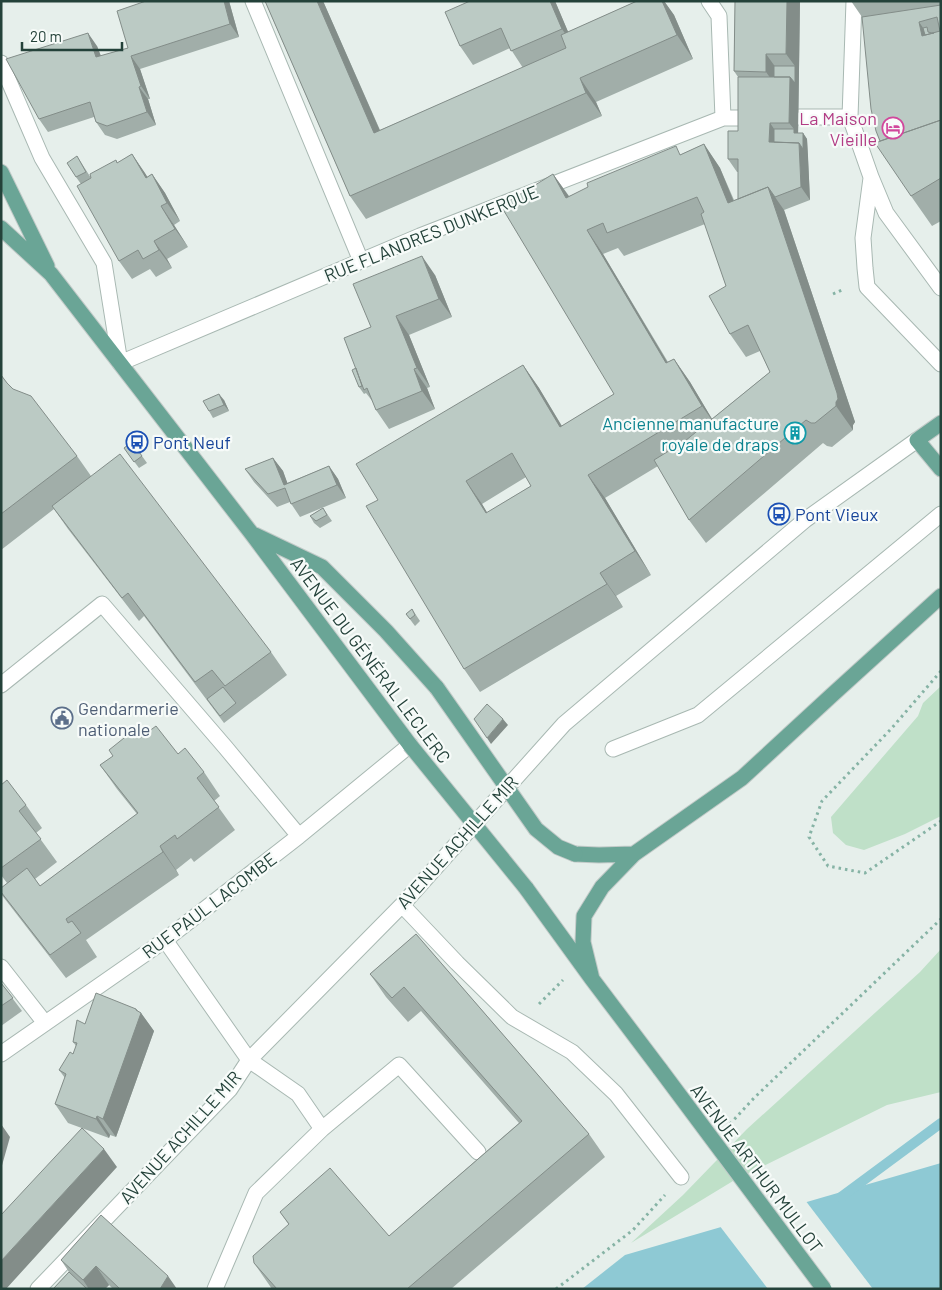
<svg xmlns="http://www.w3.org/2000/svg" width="942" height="1290" viewBox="0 0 942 1290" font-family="Barlow,sans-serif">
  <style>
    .green { fill: #bfe0c8 }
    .water { fill: #8ec9d4 }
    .pier { fill: #e6efeb }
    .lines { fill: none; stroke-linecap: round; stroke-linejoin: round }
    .stream { stroke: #8ec9d4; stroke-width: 10 }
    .minor-casing { stroke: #a8b8b2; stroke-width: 17 }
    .major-casing { stroke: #c2cac8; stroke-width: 17 }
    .path { stroke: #86b3a5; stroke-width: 3; stroke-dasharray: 2.5 4; stroke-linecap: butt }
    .minor { stroke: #fff; stroke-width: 15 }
    .major { stroke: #6aa596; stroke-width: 15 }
    .major-bridge-casing { stroke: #c2cac8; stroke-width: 17; stroke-linecap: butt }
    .major-bridge { stroke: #6aa596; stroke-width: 15 }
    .wall { fill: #a1aea9; fill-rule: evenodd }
    .shaded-wall { fill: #838d89 }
    .building { fill: #bbcac4; stroke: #838d89; fill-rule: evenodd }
    .labels { text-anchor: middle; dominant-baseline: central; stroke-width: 4.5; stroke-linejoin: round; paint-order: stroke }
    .hotel-label { font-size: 18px; fill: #b23c85; stroke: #f7fbf9; text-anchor: end }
    .street-label { font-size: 18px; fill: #24423a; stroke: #f7fbf9 }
    .culture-label { font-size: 18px; fill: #0d838f; stroke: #f7fbf9; text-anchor: end }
    .transit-label { font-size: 18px; fill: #164399; stroke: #f7fbf9; text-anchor: start }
    .service-label { font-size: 18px; fill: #4e5e75; stroke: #f7fbf9; text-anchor: start }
  </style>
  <rect width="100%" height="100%" fill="#e6efeb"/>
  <path class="green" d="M941 686V816L905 834 864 850 846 845 833 833 831 817 918 716 923 703Z
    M941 949V1092L887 1105 733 1181 631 1243 683 1195 747 1129 920 972Z"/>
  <path class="water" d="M941 1163V1289H582L625 1255Z"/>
  <path class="pier" d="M805 1200 873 1289H768L719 1225Z"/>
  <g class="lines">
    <path class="stream" d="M841 1197 941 1123"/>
    <g class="minor-casing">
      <path id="minor" d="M253 1 361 261
        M709 1 719 16 723 118
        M854 1 850 117 871 177 886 213 941 288
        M1 63 42 158 104 263 120 363 420 236 723 118H747
        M799 117H850
        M871 178 863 238 865 268 867 287 941 364
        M1 685 102 604 226 748 299 836
        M613 749 698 715 941 514
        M402 905 457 963 512 1017 572 1052 616 1094 681 1177
        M165 940 249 1060 298 1094 322 1129 399 1065 478 1152
        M1 967 45 1023
        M1 1054 165 940 299 836 410 745
        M38 1289 230 1089 249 1060 402 905 564 724 805 520 917 440
        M215 1289 256 1193 322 1129"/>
    </g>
    <g class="major-casing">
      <path id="major" d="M1 172 47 266
        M1 228 51 274 252 534 410 745
        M941 423 917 440 941 469
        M255 535 322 567 386 631 437 688
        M575 854 599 855 634 854
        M526 888 592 979 660 1069
        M592 979 583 942 584 916 602 887 634 854 742 778 832 695 941 596"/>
    </g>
    <path class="path" d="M833 294 842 290
      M941 671 891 729 822 801 809 837 828 866 865 873 941 821
      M539 1004 563 980
      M730 1124 754 1098 941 919
      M556 1289 633 1230 665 1195"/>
    <use href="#minor" class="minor"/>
    <use href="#major" class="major"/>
    <g class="major-bridge-casing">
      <path id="major-bridge" d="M437 688 536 829 558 847 575 854
        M410 745 526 888
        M660 1069 824 1289"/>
    </g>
    <use href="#major-bridge" class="major-bridge"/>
  </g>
  <path class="wall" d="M146 1H229L239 37 140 69 150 99H148L156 125 117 139 105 135 96 122 94 117 48 132 39 119 97 46 101 56 128 48Z
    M265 1H323L380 130 523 68 510 48 473 65 460 46 470 1H555L568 32 637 1H664L674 15 693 59 596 102 602 116 366 219 350 196Z
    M735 1H800L798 133H803L807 139 810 200 784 210 853 416 855 422 853 425V430L832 447 827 446 823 443 706 543 689 520 658 466 605 498 651 575 616 596 623 607 480 692 464 669 378 500 523 365 539 388 562 426 614 394 553 174 569 196 682 154 704 144 720 168 734 200 738 199V172H737L728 159 738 131V77L734 71ZM705 224 726 286 730 334 746 357 760 351 770 372 712 419 690 382 674 359 668 362 603 254 618 248 624 256ZM526 477 531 486 487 513 482 504Z
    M851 1H941V221L932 226 911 196 880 141 862 17Z
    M132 154 147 177 152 174 165 193 180 221 174 225 188 247 167 259 172 268 156 277 150 269 132 279 119 261 118 163Z
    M77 156 91 178 81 184 76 177Z
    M435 275 452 317 409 335 430 387 427 388 435 409 389 429 376 410 373 402 366 393 364 394 359 387 356 368 371 327Z
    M1 375 7 383 77 456 91 476 271 652 287 675 224 723 144 616 139 621 68 529 54 509 1 550Z
    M224 400 229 411 213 418 209 411Z
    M132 442 147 463 139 468 124 448Z
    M273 458 283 471 287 483 329 466 338 479 346 498 300 517 290 502 277 507 254 482 245 469Z
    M323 508 332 521 320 528 314 523 310 516Z
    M412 609 420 621 415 626 406 614Z
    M140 738 178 754 204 772 220 796 214 801 235 830 194 862 191 858 176 870 179 875 86 940 97 957 66 978 1 894 7 883 1 875V785L26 805 42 828 36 833 57 862 35 879 40 886 137 814 117 789 100 765Z
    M416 934 589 1134 605 1157 451 1289H272L254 1263 289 1225 280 1212 389 1236 519 1123 421 1011 408 1022 386 997 370 974Z
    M1 983 22 1011 1 1026Z
    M136 1009 138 1011 141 1013 154 1031 116 1137 110 1135 109 1138 68 1123 55 1104 65 1078 59 1070 73 1054 76 1046 73 1042 85 1024Z
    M101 1215 177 1289H113L109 1285 105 1289H53L69 1272 61 1260Z"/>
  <path class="shaded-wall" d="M224 1H229L239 37 230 24Z
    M317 1H323L391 156 374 133Z
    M550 1H555L575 48 562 29Z
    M662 1H664L674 15 693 59 677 35Z
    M787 1H800L798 140 794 133V129L789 123 790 77 795 66 786 54Z
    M919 22 928 35 922 36Z
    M88 33 97 46 106 70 96 57Z
    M766 54 779 72 774 83 766 72Z
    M131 56 140 69 150 99 141 86Z
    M580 78 596 102 602 116 586 93Z
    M139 87 148 99 156 125 147 112Z
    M770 123 779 136 778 149 769 142Z
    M803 133 807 139 808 156 803 149Z
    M799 143 808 156 810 200 801 187Z
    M704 144 720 168 738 212 728 203Z
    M132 154 145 173 159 196 146 178Z
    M152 174 165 193 180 221 167 203Z
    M553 174 570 198H566Z
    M768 187 784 210 853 416 855 422 853 425V430L836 406Z
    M161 206 174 225 188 247 175 229Z
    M587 230 603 254 682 387 666 363Z
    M154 241 167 259 172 268 159 250Z
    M422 256 435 275 452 317 439 299Z
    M396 316 409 335 430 387 417 368Z
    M674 359 690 382 718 429 702 406Z
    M523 365 539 388 576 450 560 427Z
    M414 369 427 388 435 409 422 391Z
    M219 394 224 400 229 411 224 405Z
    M273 458 283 471 293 498 284 485Z
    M329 466 338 479 346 498 337 485Z
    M588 475 605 498 651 575 635 551Z
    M466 481 482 504 502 537 486 513Z
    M600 573 616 596 623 607 607 584Z
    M503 719 508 725 491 744 487 738Z
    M160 846 176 870 179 875 163 852Z
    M136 1009 141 1015V1013L154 1031 116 1137 103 1119Z
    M97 1116 110 1135 109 1138 96 1119Z
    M1 1124 10 1137 1 1169Z
    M104 1149 117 1167 6 1289H1V1261Z
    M96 1266 109 1285 105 1289H89L83 1280Z
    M168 1276 177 1289H160Z"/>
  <path class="building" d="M146 1H224L230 24 131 56 141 86 139 87 147 112 107 126 96 122 90 102 39 119 6 59 88 33 96 57 128 48 117 11Z
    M265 1H317L374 133 566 48 561 35 637 1H662L677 35 580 78 586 93 350 196Z
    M470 1H550L562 29 511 51 501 28 460 46 445 12Z
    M735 1H787L786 54H766V72L734 71Z
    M941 5V120L880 141 876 131 871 109 862 17ZM937 17 940 31 922 36 919 22Z
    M927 27 928 32 932 33H934L925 35 923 28Z
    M774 66H795V83L790 77H774Z
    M738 77H790L789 123H770L769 142 799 143 801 187 775 197 768 187 738 199V159H728V131H738Z
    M941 120V178L911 196 875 143Z
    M774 129H794V133H803V149L799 143 774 142Z
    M704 144 728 203 768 187 837 393 838 399 836 402V406L815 423H811L806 420 689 520 654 460 685 441 770 372 748 325 730 334 709 296 726 286 701 214 704 212 697 197 607 233 603 223 587 230 666 363 674 359 702 406 588 475 635 551 600 573 607 584 464 669 366 506 378 500 356 464 523 365 560 427 614 394 501 206 553 174 566 198 588 187 587 183 676 146 680 155ZM512 453 531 486 486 513 466 481Z
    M132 154 146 178 152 174 167 203 161 206 175 229 154 241 159 250 143 259 138 250 119 261 77 186 91 178 90 174 116 160 117 163Z
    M77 156 86 172 76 177 67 163Z
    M422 256 439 299 396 316 417 368 414 369 422 391 376 410 367 388 364 390 344 338 371 327 353 284Z
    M356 368 362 386 359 387 352 370Z
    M1 375 7 383 13 389 31 396 77 456 1 514Z
    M219 394 224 405 209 411 203 401Z
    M132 442 142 456 134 462 124 448Z
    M120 454 271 652 225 686 212 670 195 682 128 593 122 598 52 506Z
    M273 458 284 485 329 466 337 485 291 504 285 488 268 494 245 469Z
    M323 508 327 515 316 521 310 516Z
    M412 609 415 615 410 619 406 614Z
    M223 687 236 703 220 716 207 699Z
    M487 704 503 719 487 738 474 719Z
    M156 726 178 754 185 748 204 772 197 778 219 807 177 839 175 835 160 846 163 852 66 919 68 923 72 921 81 933 50 955 1 892V888L27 868 40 886 138 813 100 765 113 756 109 750 134 730 140 738Z
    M7 780 26 805 19 811 41 839 1 868V785Z
    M416 934 589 1134 407 1289H277L254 1263 253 1256 289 1224 280 1212 330 1168 389 1236 522 1121 404 987 392 998 370 974Z
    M1 983 13 998 1 1006Z
    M96 993 136 1009V1010L141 1013 103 1119 97 1116 96 1119 55 1104 66 1074 59 1070 70 1052 73 1054 77 1043 73 1042 77 1020 85 1024Z
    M82 1128 104 1149 1 1261V1215Z
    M101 1215 168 1276 160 1289H120L96 1266 83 1280 61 1260Z
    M69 1272 87 1289H53Z"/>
  <defs>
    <g id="hotel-ring" transform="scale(1.125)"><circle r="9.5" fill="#f7fbf9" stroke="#d1479c" stroke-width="1.5"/><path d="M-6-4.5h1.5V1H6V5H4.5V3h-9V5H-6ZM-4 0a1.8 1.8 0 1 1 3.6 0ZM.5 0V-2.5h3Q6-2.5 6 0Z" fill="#d1479c"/></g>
    <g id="building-ring" transform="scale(1.125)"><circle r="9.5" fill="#f7fbf9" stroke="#0f9aa8" stroke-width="1.5"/><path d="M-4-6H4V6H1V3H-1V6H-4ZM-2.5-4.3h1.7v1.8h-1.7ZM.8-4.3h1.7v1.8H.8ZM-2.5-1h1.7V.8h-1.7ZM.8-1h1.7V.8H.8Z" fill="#0f9aa8"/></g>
    <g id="bus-ring" transform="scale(1.125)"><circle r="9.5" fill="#f7fbf9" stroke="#1a4fb4" stroke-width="1.5"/><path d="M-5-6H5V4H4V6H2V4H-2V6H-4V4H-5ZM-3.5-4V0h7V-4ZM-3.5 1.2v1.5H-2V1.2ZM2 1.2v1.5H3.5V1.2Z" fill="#1a4fb4"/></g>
    <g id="civic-ring" transform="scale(1.125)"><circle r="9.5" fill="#f7fbf9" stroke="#5c6f8a" stroke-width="1.5"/><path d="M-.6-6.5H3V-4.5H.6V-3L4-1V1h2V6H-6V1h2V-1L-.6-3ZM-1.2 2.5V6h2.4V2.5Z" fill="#5c6f8a"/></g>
  </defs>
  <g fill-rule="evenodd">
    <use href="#hotel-ring" x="893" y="128"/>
    <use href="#building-ring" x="795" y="433"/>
    <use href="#bus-ring" x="137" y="442"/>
    <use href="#bus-ring" x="779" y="514"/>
    <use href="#civic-ring" x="62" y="718"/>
  </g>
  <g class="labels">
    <g class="hotel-label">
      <text x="877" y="118">La Maison<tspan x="877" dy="21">Vieille</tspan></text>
    </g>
    <g class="street-label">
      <text transform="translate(431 233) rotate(-22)">RUE FLANDRES DUNKERQUE</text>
      <text transform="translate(371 660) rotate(53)">AVENUE DU GÉNÉRAL LECLERC</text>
      <text transform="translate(457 842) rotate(-48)">AVENUE ACHILLE MIR</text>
      <text transform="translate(209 905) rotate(-37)">RUE PAUL LACOMBE</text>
      <text transform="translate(180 1137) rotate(-48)">AVENUE ACHILLE MIR</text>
      <text transform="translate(757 1168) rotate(53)">AVENUE ARTHUR MULLOT</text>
    </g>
    <g class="culture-label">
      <text x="779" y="423">Ancienne manufacture<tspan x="779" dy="21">royale de draps</tspan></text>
    </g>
    <g class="transit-label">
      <text x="153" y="442">Pont Neuf</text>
      <text x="795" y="514">Pont Vieux</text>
    </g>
    <g class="service-label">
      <text x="78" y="708">Gendarmerie<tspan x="78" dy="21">nationale</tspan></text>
    </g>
  </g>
  <rect width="942" height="1290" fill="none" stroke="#24423a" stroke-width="5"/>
  <path d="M22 42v8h100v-8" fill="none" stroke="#24423a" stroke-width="2.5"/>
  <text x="30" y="42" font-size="15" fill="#24423a" stroke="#f7fbf9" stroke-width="4" paint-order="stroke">20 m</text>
</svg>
